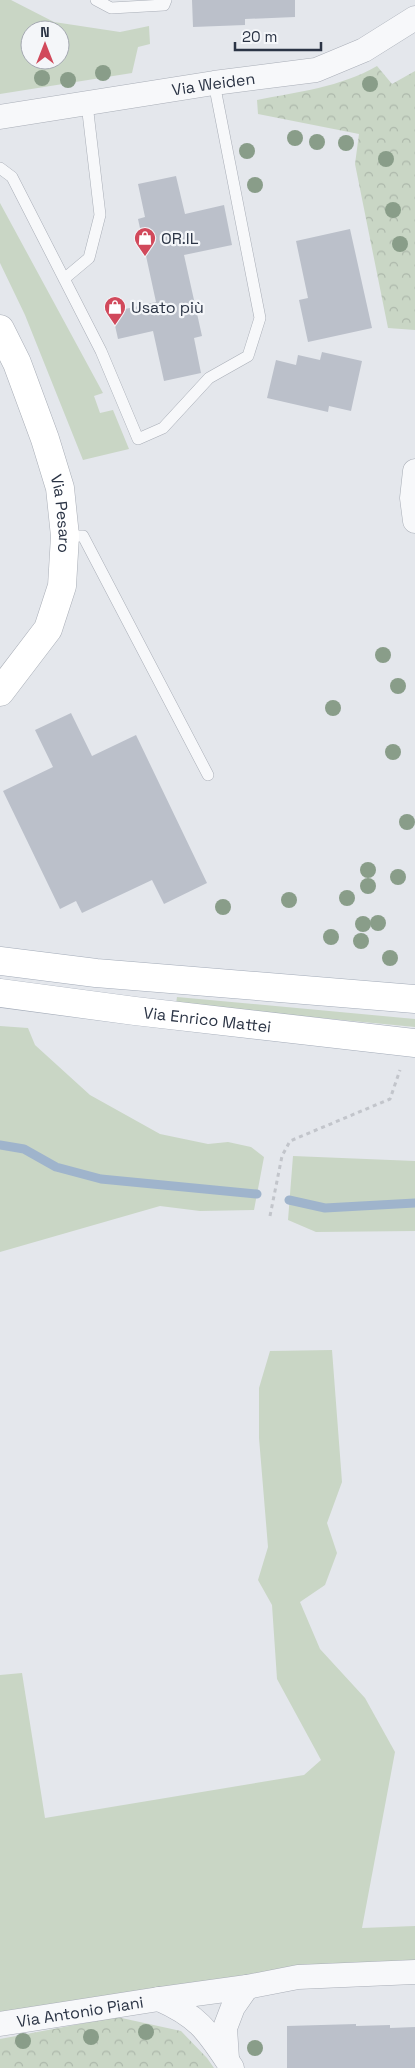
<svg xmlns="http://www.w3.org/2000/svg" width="415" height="2068" viewBox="0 0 415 2068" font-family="'Space Grotesk',sans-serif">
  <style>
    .grass { fill: #c9d6c5; fill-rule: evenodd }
    .park { fill: url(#park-crowns) }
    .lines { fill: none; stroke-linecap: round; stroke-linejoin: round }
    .stream { stroke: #9fb4cc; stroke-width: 9 }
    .building { fill: #bbc0ca }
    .lane-casing { stroke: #a9aeb7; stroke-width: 12 }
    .street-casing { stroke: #a9aeb7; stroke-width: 25 }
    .secondary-casing { stroke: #a9aeb7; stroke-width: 29 }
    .primary-casing { stroke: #a3abb8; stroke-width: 29 }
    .path { stroke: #c2c5cb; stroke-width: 3; stroke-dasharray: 4 4; stroke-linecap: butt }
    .lane { stroke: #f7f8fa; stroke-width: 11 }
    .street { stroke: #f7f8fa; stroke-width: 24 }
    .secondary { stroke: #fff; stroke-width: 28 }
    .primary { stroke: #fff; stroke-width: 28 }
    .tree { fill: #899d89 }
    .labels { text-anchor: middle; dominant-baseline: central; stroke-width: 4.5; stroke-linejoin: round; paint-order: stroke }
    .street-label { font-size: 16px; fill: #2b3445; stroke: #f4f6f9 }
    .poi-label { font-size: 16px; fill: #2b3445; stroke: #f4f6f9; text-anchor: start }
  </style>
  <defs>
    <pattern id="park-crowns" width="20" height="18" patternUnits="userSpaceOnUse" patternTransform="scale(1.25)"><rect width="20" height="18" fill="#c9d6c5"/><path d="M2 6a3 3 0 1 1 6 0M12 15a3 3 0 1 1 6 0" fill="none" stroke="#adb8ab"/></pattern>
  </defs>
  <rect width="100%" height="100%" fill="#e4e7ec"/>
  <path class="grass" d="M0 0H11L54 22 120 32 149 26 150 44 138 47 132 73 0 94ZM30 30H60V60H30Z
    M0 203 103 393 94 396 100 413 113 410 129 449 83 460 25 315 0 263Z
    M177 997 415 1019V1027L176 1004Z
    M0 1026 28 1028 35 1045 90 1095 160 1134 208 1144 228 1142 251 1147 264 1157 254 1210 200 1211 160 1206 0 1252Z
    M293 1156 415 1161V1231L316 1232 288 1220Z
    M332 1350 342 1482 327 1523 337 1553 325 1585 300 1602 320 1649 365 1698 395 1752 362 1928 415 1926V1963L0 2012V1675L22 1673 45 1818 304 1775 321 1760 277 1679 272 1605 258 1580 268 1547 259 1438V1388L270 1351Z"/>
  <path class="park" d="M377 66 392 84 415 71V330L388 328 355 164 359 134 258 114 257 100C297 92 341 87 377 66Z
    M117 2017 181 2031 207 2058 214 2068H0V2039Z"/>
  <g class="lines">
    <path class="stream" d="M0 1145 24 1149 56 1167 101 1179 257 1194
      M289 1200 325 1208 415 1203"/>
  </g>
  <path class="building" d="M192 0H295V17L245 19V25L193 27Z
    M176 176 185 214 224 205 232 245 184 255 202 336 194 338 201 373 164 381 153 331 118 339 112 312 156 302 138 219 145 217 138 184Z
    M350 229 372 328 308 342 299 300 308 298 296 241Z
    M322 352 362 361 351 411 329 406 328 412 267 398 276 360 296 365 298 355 320 360Z
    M71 713 92 756 136 735 207 883 164 904 152 880 82 913 76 901 60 909 3 791 53 767 35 730Z
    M356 2024V2026L390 2025V2028L415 2027V2068H287V2026Z"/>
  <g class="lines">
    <g class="lane-casing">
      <path id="lane" d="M96 0 111 8 164 5 166 0
        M0 168 12 177 101 351 138 439 163 428 209 378 248 356 260 318 214 83
        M64 279 89 258 100 215 87 104
        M65 536H83L208 775"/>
    </g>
    <g class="street-casing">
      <g id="street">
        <path id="s1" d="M0 117 214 83 316 70 364 50 415 18"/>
        <path d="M415 471 412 498 415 521"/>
        <path d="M159 1999C200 2017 208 2032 232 2068"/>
        <path id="s2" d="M0 2024 159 1999 247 1987 298 1977 415 1972"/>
        <path d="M227 2059 225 2028 233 2007 247 1987"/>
      </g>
    </g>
    <g class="secondary-casing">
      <g id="secondary">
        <path id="s3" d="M0 329 17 363 45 439 60 488 65 536 62 586 48 629 0 692"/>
      </g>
    </g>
    <g class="primary-casing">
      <g id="primary">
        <path d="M0 961 96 973 415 999"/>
        <path id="s4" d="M0 993 135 1011 415 1043"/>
      </g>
    </g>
    <path class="path" d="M270 1216 282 1156 290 1141 390 1099 400 1070"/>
    <use href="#lane" class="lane"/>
    <use href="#street" class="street"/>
    <use href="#secondary" class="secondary"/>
    <use href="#primary" class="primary"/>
  </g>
  <g class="tree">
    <circle cx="103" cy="73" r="8"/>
    <circle cx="42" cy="78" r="8"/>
    <circle cx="68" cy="80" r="8"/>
    <circle cx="370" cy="84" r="8"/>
    <circle cx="295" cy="138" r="8"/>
    <circle cx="317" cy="142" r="8"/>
    <circle cx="346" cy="143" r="8"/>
    <circle cx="247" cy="151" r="8"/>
    <circle cx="386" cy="159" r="8"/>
    <circle cx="255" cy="185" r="8"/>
    <circle cx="393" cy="210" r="8"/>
    <circle cx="400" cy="244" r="8"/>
    <circle cx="383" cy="655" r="8"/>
    <circle cx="398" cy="686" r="8"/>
    <circle cx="333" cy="708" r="8"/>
    <circle cx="393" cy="752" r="8"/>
    <circle cx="407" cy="822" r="8"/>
    <circle cx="368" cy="870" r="8"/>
    <circle cx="398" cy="877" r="8"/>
    <circle cx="368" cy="886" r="8"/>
    <circle cx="347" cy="898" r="8"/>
    <circle cx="289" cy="900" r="8"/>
    <circle cx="223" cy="907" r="8"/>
    <circle cx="378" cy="923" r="8"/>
    <circle cx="363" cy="924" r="8"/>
    <circle cx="331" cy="937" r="8"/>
    <circle cx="361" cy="941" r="8"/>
    <circle cx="390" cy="958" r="8"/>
    <circle cx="146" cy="2032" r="8"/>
    <circle cx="91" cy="2037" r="8"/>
    <circle cx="23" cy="2041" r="8"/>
    <circle cx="255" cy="2048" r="8"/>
  </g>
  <defs>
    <g id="shop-pin" transform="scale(1.125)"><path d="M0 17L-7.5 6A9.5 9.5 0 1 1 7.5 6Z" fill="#d1495b" stroke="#f4f6f9"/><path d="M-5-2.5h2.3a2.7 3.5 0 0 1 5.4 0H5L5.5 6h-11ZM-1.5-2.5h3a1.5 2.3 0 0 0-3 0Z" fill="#fff"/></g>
  </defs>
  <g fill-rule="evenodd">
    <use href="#shop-pin" x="145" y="238"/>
    <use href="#shop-pin" x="115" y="307"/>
  </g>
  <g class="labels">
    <g class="street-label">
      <text stroke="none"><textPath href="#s1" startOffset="216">Via Weiden</textPath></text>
      <text stroke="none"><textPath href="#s3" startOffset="196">Via Pesaro</textPath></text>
      <text stroke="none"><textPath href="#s4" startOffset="209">Via Enrico Mattei</textPath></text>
      <text stroke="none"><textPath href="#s2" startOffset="81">Via Antonio Piani</textPath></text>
    </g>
    <g class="poi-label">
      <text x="161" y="238">OR.IL</text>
      <text x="131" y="307">Usato più</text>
    </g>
  </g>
  <g transform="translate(45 45)"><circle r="24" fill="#f4f6f9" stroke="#a4a8b1"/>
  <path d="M0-4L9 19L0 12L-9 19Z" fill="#d1495b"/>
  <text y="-8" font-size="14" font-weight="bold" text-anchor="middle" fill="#2b3445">N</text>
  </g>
  <path d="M235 42v8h86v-8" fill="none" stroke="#2b3445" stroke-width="2.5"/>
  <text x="242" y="42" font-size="15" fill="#2b3445" stroke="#f4f6f9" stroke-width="4" paint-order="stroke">20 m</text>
</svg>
